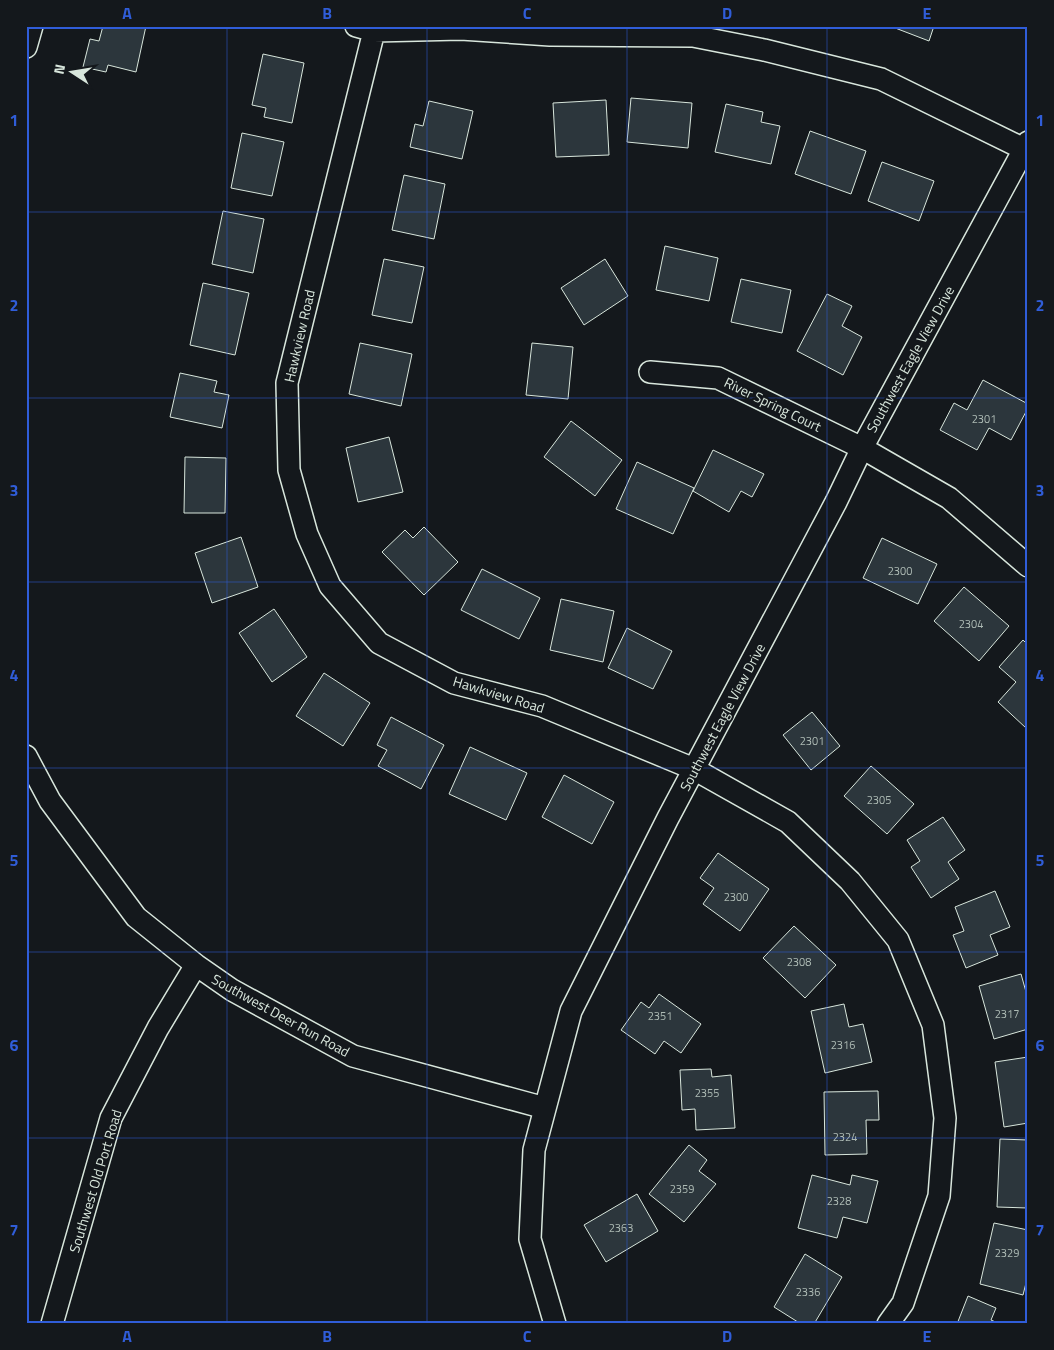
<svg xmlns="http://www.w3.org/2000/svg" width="1054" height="1350" viewBox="0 0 1054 1350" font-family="'Titillium Web',sans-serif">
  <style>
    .building { fill: #2c363c; stroke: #d8e6dc }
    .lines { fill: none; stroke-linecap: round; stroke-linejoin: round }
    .minor-casing { stroke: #d8e6dc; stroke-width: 24 }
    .minor { stroke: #14181c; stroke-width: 21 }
    .grid { fill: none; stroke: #305dd8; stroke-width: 1; stroke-opacity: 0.55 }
    .labels { text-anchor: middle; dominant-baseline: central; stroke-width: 4; stroke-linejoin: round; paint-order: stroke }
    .number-label { font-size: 11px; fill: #adbab4 }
    .street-label { font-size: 14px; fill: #d8e6dc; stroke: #14181c }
    .neatline { fill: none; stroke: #305dd8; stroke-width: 2 }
    .grid-label { font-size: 16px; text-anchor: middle; font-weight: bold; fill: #305dd8 }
  </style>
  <rect width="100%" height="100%" fill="#14181c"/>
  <path class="building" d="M103 26H146L136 72 108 65 106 72 83 67 90 39 99 41Z
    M890 26H934L929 41Z
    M263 54 304 63 292 123 264 117 266 108 252 105Z
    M631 98 692 103 688 148 627 142Z
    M606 100 609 155 556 157 553 103Z
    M429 101 473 111 462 159 410 147 415 124 423 126Z
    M726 104 763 112 761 122 780 126 771 164 715 152Z
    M810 131 866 151 851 194 795 174Z
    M242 133 284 142 272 196 231 188Z
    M882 162 934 181 919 221 868 201Z
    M404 175 445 184 434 239 392 230Z
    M223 211 264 219 253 273 212 264Z
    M665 246 718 258 709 301 656 290Z
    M384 259 424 267 412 323 372 315Z
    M605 259 628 296 584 325 561 288Z
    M741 279 791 290 782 333 731 322Z
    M203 283 249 293 235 355 190 345Z
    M827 294 852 306 842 326 862 337 843 375 797 351Z
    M360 343 412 354 401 406 349 394Z
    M532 343 573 347 568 399 526 395Z
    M180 373 217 381 214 392 229 395 222 428 170 417Z
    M983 380 1028 404V408L1011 440 989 428 977 450 940 430 954 403 967 410Z
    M571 421 622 460 595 496 544 457Z
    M389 437 403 492 358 502 346 448Z
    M713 450 764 474 752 497 741 491 729 512 693 491Z
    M185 457 226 458 225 513H184Z
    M637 462 694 488 673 534 616 509Z
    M424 527 458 562 424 595 382 552 405 530 413 538Z
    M241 537 258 587 212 603 195 553Z
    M882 538 937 564 918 604 863 578Z
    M482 569 540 598 519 639 461 610Z
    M964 587 1009 626 979 661 934 621Z
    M561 599 614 611 603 662 550 650Z
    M274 609 307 657 272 682 239 633Z
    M627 628 672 651 653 689 608 668Z
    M1023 640 1028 645V727L1026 728 998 702 1016 682 999 667Z
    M324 673 370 703 343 746 296 716Z
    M812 712 840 746 811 770 783 735Z
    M391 717 444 745 421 789 378 766 387 750 377 745Z
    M470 747 527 773 506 820 449 794Z
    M871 766 914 804 887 834 844 796Z
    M564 775 614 802 592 844 542 817Z
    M943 817 965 850 948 862 959 879 931 898 911 867 920 861 907 840Z
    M718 853 769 889 740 931 703 904 714 888 700 878Z
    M995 891 1010 927 990 935 998 955 966 968 953 935 964 931 955 907Z
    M794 926 836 965 805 998 763 958Z
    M1021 974 1028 999V1029L994 1039 979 986Z
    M659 994 701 1024 681 1053 664 1041 655 1054 621 1030 641 1002 649 1008Z
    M844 1004 849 1027 863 1024 872 1062 825 1073 811 1011Z
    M1028 1057V1123L1004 1127 995 1062Z
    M711 1069 712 1077 731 1075 735 1128 696 1130 695 1109 682 1110 680 1070Z
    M878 1091 879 1120H866L867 1154 825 1155 824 1092Z
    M1000 1139 1028 1140V1208L997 1207Z
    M689 1145 707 1160 699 1171 716 1184 684 1222 649 1194Z
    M812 1175 850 1185 852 1175 878 1181 867 1223 843 1217 837 1238 798 1228Z
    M637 1194 658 1231 606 1262 584 1225Z
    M994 1223 1028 1230V1275L1023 1295 980 1284Z
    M805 1254 842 1277 814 1324H801L774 1307Z
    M968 1296 996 1308 991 1320 1000 1324H957Z"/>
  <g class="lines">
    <g class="minor-casing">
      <path id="minor" d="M356 26 374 31 461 29 550 35 693 36 764 50 881 79 1028 151
        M374 31 287 383 289 470 307 534 330 586 379 643 454 683 542 706 694 769 788 822 850 881 898 940 933 1025 945 1118 939 1196 903 1303 888 1324
        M26 47 32 26
        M650 372 718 378 862 448 949 498 1028 566
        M26 756 50 801 136 917 196 965 232 990 353 1056 545 1108
        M52 1324 111 1118 158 1028 196 965
        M555 1324 530 1239 534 1150 571 1011 668 818 836 502 862 448 1028 142"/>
    </g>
    <use href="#minor" class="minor"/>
  </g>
  <path class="grid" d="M227 26V1324M427 26V1324M627 26V1324M827 26V1324M26 212H1028M26 398H1028M26 582H1028M26 768H1028M26 952H1028M26 1138H1028"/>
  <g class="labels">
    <g class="number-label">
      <text x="984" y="419">2301</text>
      <text x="900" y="571">2300</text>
      <text x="971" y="624">2304</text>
      <text x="812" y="741">2301</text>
      <text x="879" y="800">2305</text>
      <text x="736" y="897">2300</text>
      <text x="799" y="962">2308</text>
      <text x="1007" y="1014">2317</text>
      <text x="660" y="1016">2351</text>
      <text x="843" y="1045">2316</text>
      <text x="707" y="1093">2355</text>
      <text x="845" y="1137">2324</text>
      <text x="682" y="1189">2359</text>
      <text x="839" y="1201">2328</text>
      <text x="621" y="1228">2363</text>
      <text x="1007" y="1253">2329</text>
      <text x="808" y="1292">2336</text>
    </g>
    <g class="street-label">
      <text transform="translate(299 336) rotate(-77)">Hawkview Road</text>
      <text transform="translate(910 359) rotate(-61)">Southwest Eagle View Drive</text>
      <text transform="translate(773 404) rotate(26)">River Spring Court</text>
      <text transform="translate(499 694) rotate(17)">Hawkview Road</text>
      <text transform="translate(722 717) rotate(-62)">Southwest Eagle View Drive</text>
      <text transform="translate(281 1015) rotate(29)">Southwest Deer Run Road</text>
      <text transform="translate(95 1181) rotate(-73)">Southwest Old Port Road</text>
    </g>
  </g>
  <rect width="1054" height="1350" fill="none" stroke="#14181c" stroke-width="55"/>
  <g transform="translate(72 72) rotate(282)" stroke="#14181c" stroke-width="4" paint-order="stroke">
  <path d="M0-4L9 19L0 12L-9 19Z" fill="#d8e6dc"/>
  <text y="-8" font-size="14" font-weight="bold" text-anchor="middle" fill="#d8e6dc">N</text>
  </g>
  <rect x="28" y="28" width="998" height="1294" class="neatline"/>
  <g class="grid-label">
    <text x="127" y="19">A</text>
    <text x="327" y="19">B</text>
    <text x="527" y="19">C</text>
    <text x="727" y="19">D</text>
    <text x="927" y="19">E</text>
    <text x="14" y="126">1</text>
    <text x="1040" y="126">1</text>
    <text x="14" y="311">2</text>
    <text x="1040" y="311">2</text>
    <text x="14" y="496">3</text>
    <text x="1040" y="496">3</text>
    <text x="14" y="681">4</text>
    <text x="1040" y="681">4</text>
    <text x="14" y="866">5</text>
    <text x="1040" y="866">5</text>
    <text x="14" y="1051">6</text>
    <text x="1040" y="1051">6</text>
    <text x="14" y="1236">7</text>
    <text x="1040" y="1236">7</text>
    <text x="127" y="1342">A</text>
    <text x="327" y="1342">B</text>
    <text x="527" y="1342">C</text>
    <text x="727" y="1342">D</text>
    <text x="927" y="1342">E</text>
  </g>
</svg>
